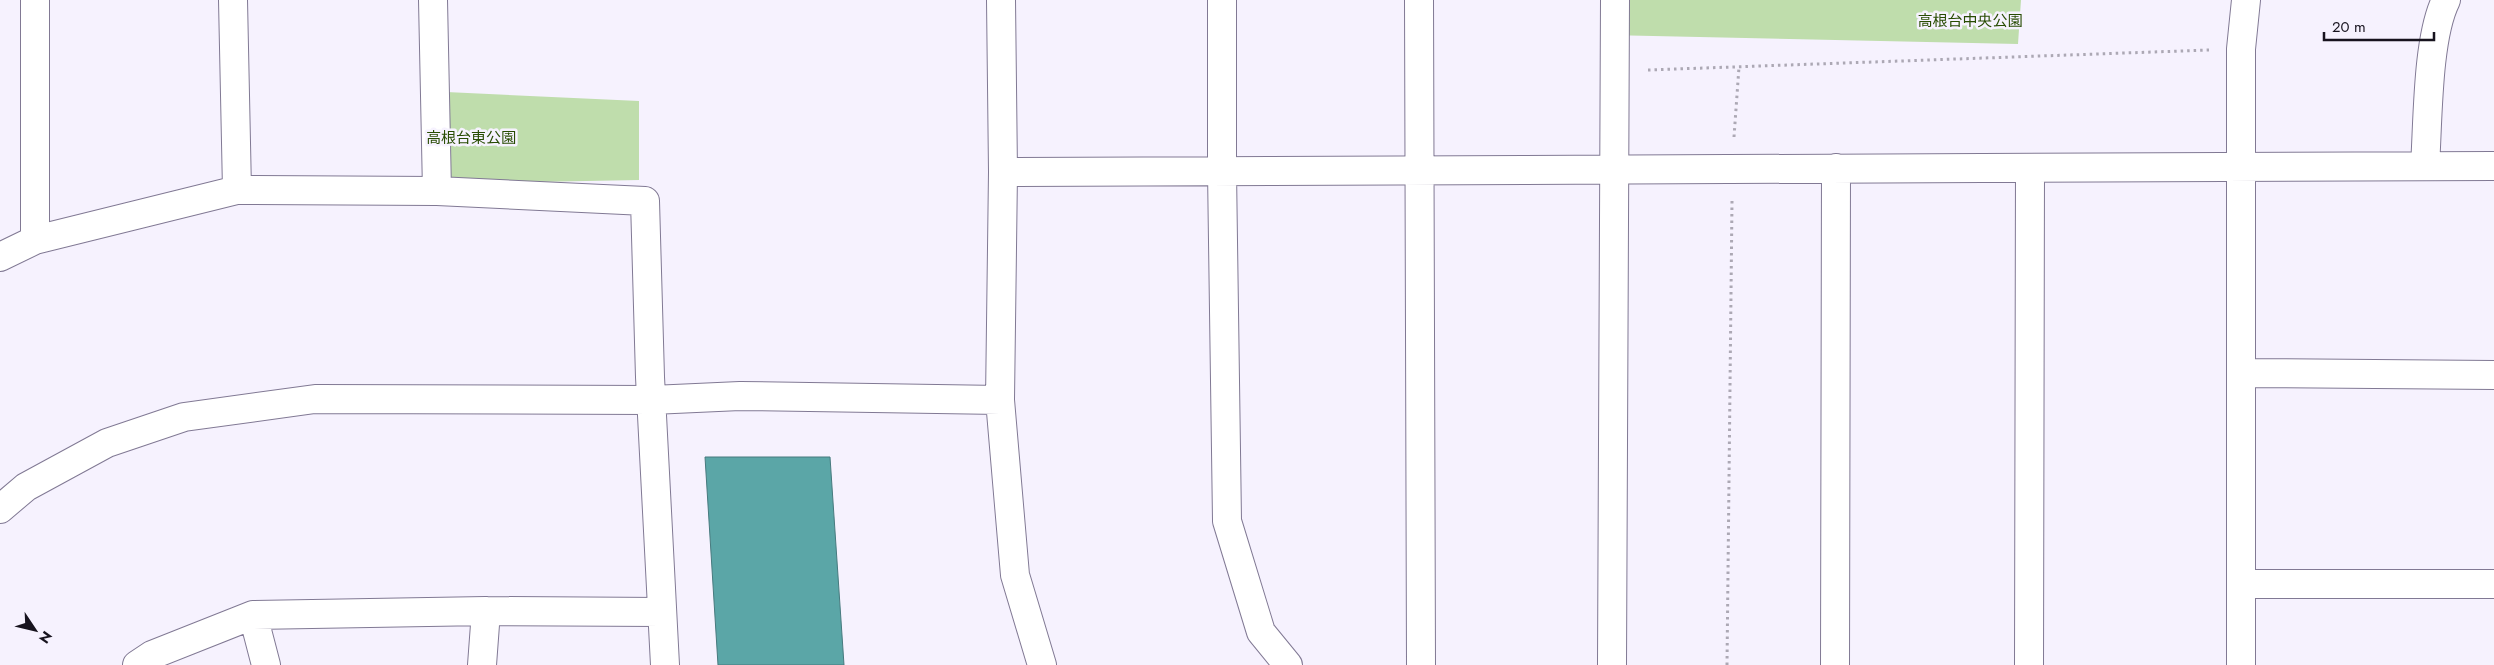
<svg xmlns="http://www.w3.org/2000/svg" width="2494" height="665" viewBox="0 0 2494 665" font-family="Jost,'Noto Sans JP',sans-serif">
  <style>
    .green { fill: #bfddac }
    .water { fill: #5ba6a7; stroke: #477a7e }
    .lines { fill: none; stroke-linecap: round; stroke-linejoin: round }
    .minor-casing { stroke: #817994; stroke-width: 30 }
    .path { stroke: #aca8b4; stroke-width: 3; stroke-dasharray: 2.5 4; stroke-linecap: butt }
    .minor { stroke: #fff; stroke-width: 28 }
    .labels { text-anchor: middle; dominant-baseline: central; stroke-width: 5; stroke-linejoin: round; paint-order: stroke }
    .park-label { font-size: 15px; fill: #284c03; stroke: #f6f2fe }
  </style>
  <rect width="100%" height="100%" fill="#f6f2fe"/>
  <path class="green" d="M1607 0H2021L2018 44 1607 35Z
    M425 91 639 101V180L426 184Z"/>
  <path class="water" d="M705 457H830L844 665H718Z"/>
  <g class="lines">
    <g class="minor-casing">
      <path id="minor" d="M35 0V240
        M233 0 237 190
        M433 0 437 191
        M1001 0 1003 172 1000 400 1015 575 1042 665
        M1222 0V171L1227 521 1261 632 1288 665
        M1419 0 1421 665
        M2425 166C2428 121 2427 38 2446 0
        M1003 172 2494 166
        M0 257 35 240 237 190 437 191 645 201 650 377 665 665
        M2241 373 2494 375
        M0 509 26 487 107 443 184 417 315 399 652 400 740 396 1000 400
        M2241 584H2494
        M253 615 266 665
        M137 665 152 655 253 615 486 611 662 612
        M482 665 486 611
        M1612 665 1615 0
        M1835 665 1836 168
        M2029 665 2030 168
        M2241 665V49L2246 0"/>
    </g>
    <path class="path" d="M1648 70 2209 50
      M1734 137 1739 67
      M1727 665 1732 201"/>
    <use href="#minor" class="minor"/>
  </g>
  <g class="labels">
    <g class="park-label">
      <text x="1970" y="21">高根台中央公園</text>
      <text x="471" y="138">高根台東公園</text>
    </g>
  </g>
  <g transform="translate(35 630) rotate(125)" stroke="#f6f2fe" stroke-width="4" paint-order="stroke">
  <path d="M0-4L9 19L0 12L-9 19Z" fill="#17131e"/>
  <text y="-8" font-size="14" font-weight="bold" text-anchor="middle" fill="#17131e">N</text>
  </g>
  <path d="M2324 32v8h110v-8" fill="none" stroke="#17131e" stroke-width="2.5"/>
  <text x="2332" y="32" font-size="15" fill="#17131e" stroke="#f6f2fe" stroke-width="4" paint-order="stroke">20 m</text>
</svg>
